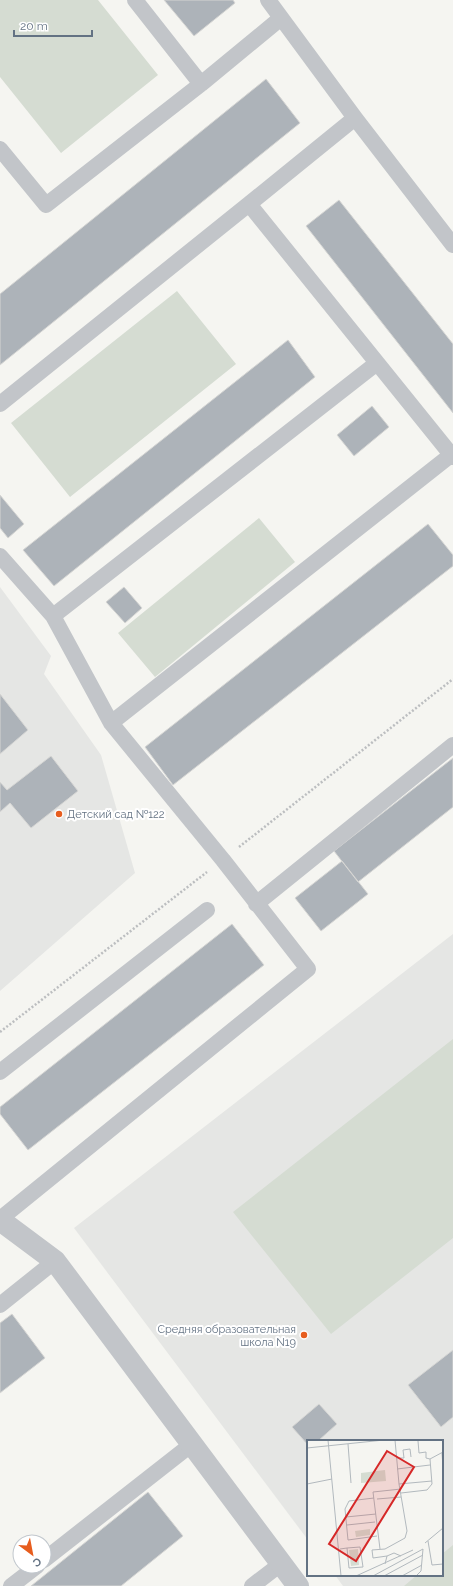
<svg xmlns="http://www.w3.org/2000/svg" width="453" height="1586" viewBox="0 0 453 1586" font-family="Raleway,sans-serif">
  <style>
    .built { fill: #e5e6e4 }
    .green { fill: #d5dcd2 }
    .building { fill: #adb3b9; stroke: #d6d6d4 }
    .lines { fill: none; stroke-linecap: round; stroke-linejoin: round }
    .path { stroke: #bcbec0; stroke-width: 2.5; stroke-dasharray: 2 2; stroke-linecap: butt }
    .service { stroke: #c2c5c9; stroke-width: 16 }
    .minor { stroke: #c2c5c9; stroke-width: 22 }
    .poi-dot { fill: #e75d1e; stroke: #fff; stroke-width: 1.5 }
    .labels { text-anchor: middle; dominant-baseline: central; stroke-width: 4; stroke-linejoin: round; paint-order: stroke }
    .poi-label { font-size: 11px; fill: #637283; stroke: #fff; text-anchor: start }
    .inset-road { fill: none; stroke: #b2b9be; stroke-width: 1 }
    .view { fill: #d62828; fill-opacity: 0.15; stroke: #d62828; stroke-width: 2 }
    .inset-edge { fill: none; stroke: #637283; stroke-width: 2 }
  </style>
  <rect width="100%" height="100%" fill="#f5f5f1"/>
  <path class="built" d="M0 587 51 656 44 674 101 755 135 873 0 991Z
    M453 934V1586H343L335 1575H442V1441H308V1540L74 1228Z"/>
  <path class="green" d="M0 0H98L158 75 61 153 0 77Z
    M177 291 236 364 70 497 11 423Z
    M259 518 295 562 155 677 118 633Z
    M453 1039V1238L331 1334 233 1212Z
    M453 1545V1586H404L417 1575H442V1554Z"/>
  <path class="building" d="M164 0H233L235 3 194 36Z
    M266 79 300 123 0 365V294Z
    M339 200 453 344V413L306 226Z
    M288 340 315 377 54 586 23 550Z
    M372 406 389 427 354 456 337 435Z
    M0 495 24 524 8 538 0 528Z
    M428 524 453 555V566L173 785 145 747Z
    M124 587 142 608 125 623 106 602Z
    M0 694 28 730 0 754Z
    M51 756 78 791 31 828 10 803 0 812V782L7 790Z
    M453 758V807L358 882 334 851Z
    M342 861 368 894 321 931 295 898Z
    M232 924 264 965 28 1150 0 1114V1107Z
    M12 1314 45 1358 0 1393V1323Z
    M453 1350V1417L441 1427 408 1385Z
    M319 1404 337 1424 318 1441H308V1445L292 1427Z
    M148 1492 183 1536 121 1586H31Z"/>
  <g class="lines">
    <path class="path" d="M239 847 453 679
      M0 1032 207 872"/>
    <path class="service" d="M135 0 201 84
      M268 0 355 118 453 245
      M0 149 46 205 201 84 281 18
      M249 204 355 118
      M0 404 249 204 453 457
      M0 556 53 616 111 723 223 860 308 969 0 1219
      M53 616 377 363
      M111 723 451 455
      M256 904 453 745
      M0 1072 207 910
      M0 1305 55 1261
      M44 1560 192 1444
      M11 1586 37 1566
      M252 1586 282 1563"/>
    <path class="minor" d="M0 1220 55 1261 298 1586"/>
  </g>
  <g class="poi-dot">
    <circle cx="59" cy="814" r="4"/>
    <circle cx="304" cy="1335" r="4"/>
  </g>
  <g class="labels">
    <g class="poi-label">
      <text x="67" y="814">Детский сад №122</text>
      <text x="296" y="1329" text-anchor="end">Средняя образовательная<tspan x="296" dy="13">школа N19</tspan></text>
    </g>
  </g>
  <g transform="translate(307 1440)">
    <rect width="136" height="136" fill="#f5f5f1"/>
    <path d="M78 30 79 41 54 43V33ZM63 89V95L49 97 48 91ZM51 109 52 125 44 126 42 110Z" fill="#d5dcd2"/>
    <path class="inset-road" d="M21 0 34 136M41 4 44 43M0 8 77 0M135 13 136 27M90 18H97L96 10 103 9 104 17M123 19 136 12M90 29 123 25M0 44 25 39M92 44 125 41M94 53 120 50 125 44 123 19 119 18V12L112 13 111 1M67 58 42 61 38 69 41 100 70 96M70 59 94 57M39 77 69 74M40 85 68 82M121 101 125 125 136 124M118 103 136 88M33 109 40 108 53 107 56 127 42 128 40 108M73 109 66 52 94 49M80 116 66 118 65 110 78 109 98 98 100 91 92 44 88 0M78 124 80 116 87 113 94 116M49 136 106 110M66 136 116 109 114 131 109 136M77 136 116 115M95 136 115 125"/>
    <path class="view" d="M80 11 107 27 49 121 22 104Z"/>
    <rect width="136" height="136" class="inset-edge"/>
  </g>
  <g transform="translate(32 1554) rotate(148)"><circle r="19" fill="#ffffff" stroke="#c1c7cd"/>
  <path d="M0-3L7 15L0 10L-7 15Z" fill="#e75d1e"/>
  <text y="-6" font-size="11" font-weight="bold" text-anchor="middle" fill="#637283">С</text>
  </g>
  <path d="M14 30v6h78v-6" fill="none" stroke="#637283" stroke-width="2"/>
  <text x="20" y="30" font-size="12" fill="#637283" stroke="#ffffff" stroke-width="3" paint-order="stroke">20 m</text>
</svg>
